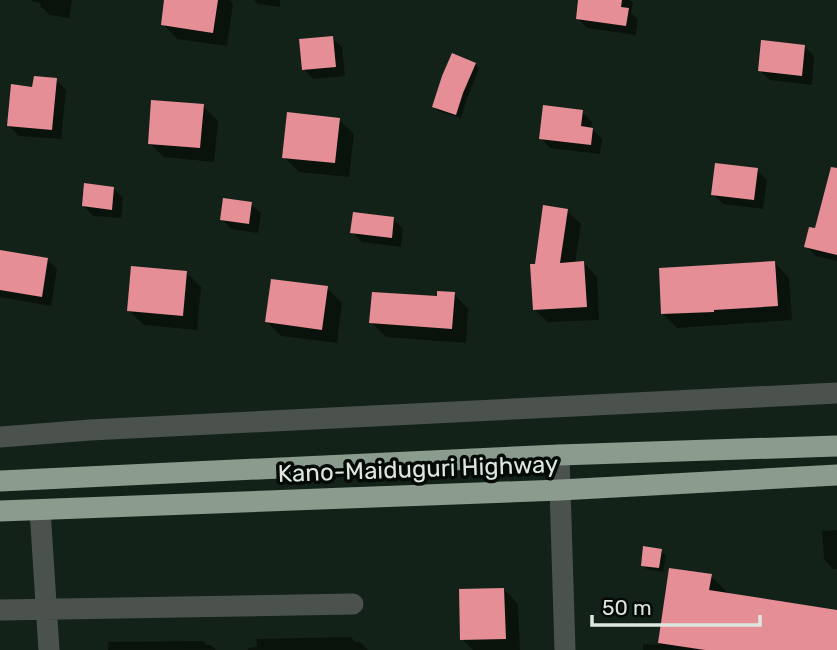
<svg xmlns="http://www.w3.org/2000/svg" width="837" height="650" viewBox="0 0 837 650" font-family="Rubik,sans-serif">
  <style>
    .shadow { fill: #0007 }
    .building { fill: #e58e95 }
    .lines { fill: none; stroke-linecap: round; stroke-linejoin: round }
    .minor { stroke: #4b524d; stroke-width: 21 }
    .highway { stroke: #8a9c8e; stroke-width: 21 }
    .labels { text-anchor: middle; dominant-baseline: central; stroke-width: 7; stroke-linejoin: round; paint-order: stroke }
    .street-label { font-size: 24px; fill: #dde7e0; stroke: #050a06 }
  </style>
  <rect width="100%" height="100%" fill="#132218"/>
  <path class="shadow" d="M31 0H72L69 18 50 15 40 6 41 3 33 2Z
    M166 0H230L233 4 227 46 177 39 163 24Z
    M254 0H280V7L258 4Z
    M580 0H630L633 3 631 13 638 19 636 35 587 28 578 18Z
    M332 38 342 47 345 76 313 79 304 69Z
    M805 47 814 56 812 85 770 80 760 71Z
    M475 64 479 69 467 98 461 118 438 111 434 106Z
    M56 80 66 90 61 139 19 136 9 126 34 89Z
    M203 106 218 121 214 162 164 157 149 143Z
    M582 112 592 122 591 128 602 139 600 154 550 148 541 138Z
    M339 120 354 134 349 177 299 172 284 157Z
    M757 170 767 180 763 209 723 204 713 194Z
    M113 188 123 198 121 218 93 216 84 206Z
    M837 198V261L816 256 806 246Z
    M251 204 261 213 258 233 231 229 222 219Z
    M567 211 581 224 575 264 584 263 597 277 599 320 548 322 534 309Z
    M394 219 403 229 401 247 362 242 352 232Z
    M0 251 47 259 57 269 51 306 0 297Z
    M775 263 789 278 792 320 677 328 662 313Z
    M186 272 201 287 197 330 144 325 129 311Z
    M327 288 342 303 337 343 281 336 267 322Z
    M454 294 468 309 466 343 386 337 371 322Z
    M837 530V569H833L824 559 822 531Z
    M661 551 666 556 663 572 647 569 643 565Z
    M670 570 711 576 729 594 837 612V650H643V644L659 645Z
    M504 589 518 604 520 650H473L462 639Z
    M351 637 355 642H360L368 650H248V648L257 647 256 639Z
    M203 641 207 645H211L216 650H108V642Z"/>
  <path class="building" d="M164 0H218L213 33 161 25Z
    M578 0H622L621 7 629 8 626 26 576 19Z
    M333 36 336 67 302 70 299 39Z
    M761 40 805 45 802 76 758 71Z
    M452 53 476 63 463 93 456 115 432 107 442 76Z
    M34 76 57 78 52 130 7 126 11 84 32 87Z
    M151 100 204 104 200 148 148 144Z
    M543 105 583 110 581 126 593 128 591 145 539 139Z
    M287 112 340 118 335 163 282 158Z
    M715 163 758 168 754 200 711 195Z
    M831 167 837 168V255L804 247 809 227 815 228Z
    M84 183 114 187 112 210 82 206Z
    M223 198 252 202 249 224 220 220Z
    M543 205 568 209 560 263 584 261 587 307 533 310 530 264H535Z
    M353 212 394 217 392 238 350 233Z
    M0 250 48 258 42 297 0 290Z
    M775 261 778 306 714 310V312L661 314 659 268Z
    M131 266 187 271 183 316 127 311Z
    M271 279 328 286 322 330 265 322Z
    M437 291 455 292 452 329 369 323 372 292 437 296Z
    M643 546 662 549 659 568 641 566Z
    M669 568 712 574 709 590 837 610V650H705L658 643Z
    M504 588 506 639 460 640 459 589Z"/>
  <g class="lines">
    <path class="minor" d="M0 437 90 430 837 393
      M559 455 565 650
      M40 510 49 650
      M0 610 353 604"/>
    <path class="highway" d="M0 481 559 455 837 446
      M0 511 560 490 837 475"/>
  </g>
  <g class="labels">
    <g class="street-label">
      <text transform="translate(418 469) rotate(-2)">Kano-Maiduguri Highway</text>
    </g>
  </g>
  <path d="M592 615v10h168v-10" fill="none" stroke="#dde7e0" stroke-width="3.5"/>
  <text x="602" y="615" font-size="21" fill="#dde7e0" stroke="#050a06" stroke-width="5" paint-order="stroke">50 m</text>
</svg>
